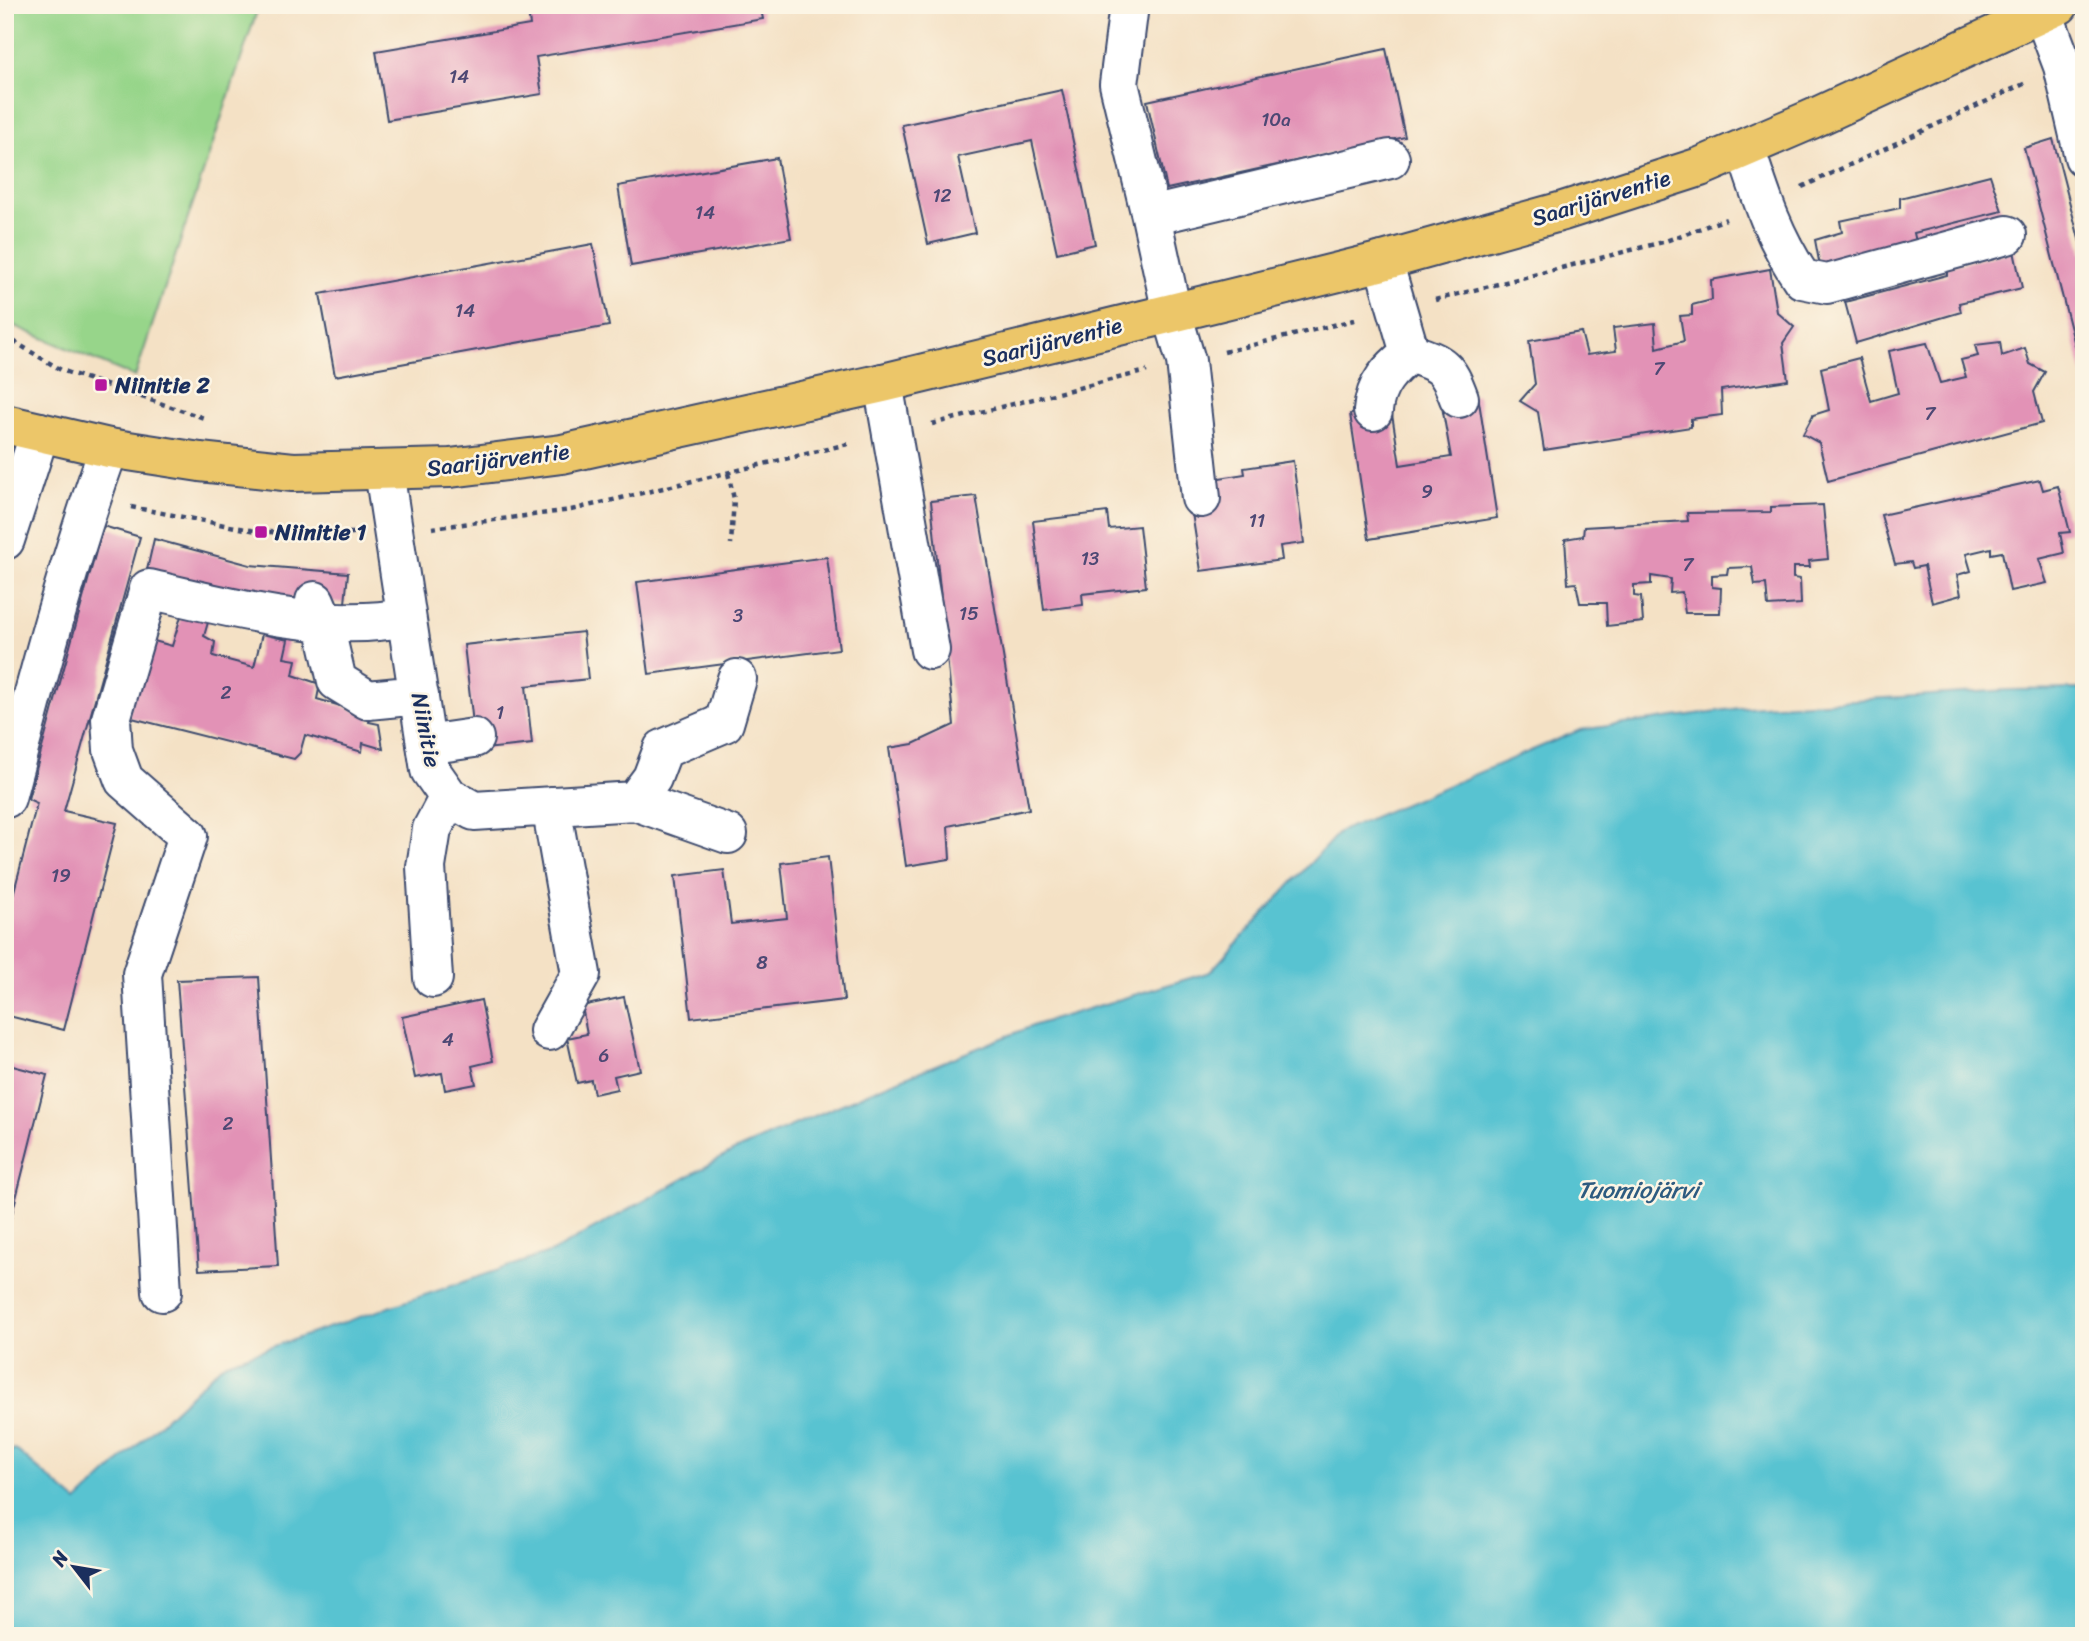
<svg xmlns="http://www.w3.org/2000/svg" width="2089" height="1641" viewBox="0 0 2089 1641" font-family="Sriracha,sans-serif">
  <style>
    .green { fill: #97d58a; stroke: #598274; stroke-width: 2 }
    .water { fill: #58c3d1; stroke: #3a7998; stroke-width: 2 }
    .building { fill: #e292b6 }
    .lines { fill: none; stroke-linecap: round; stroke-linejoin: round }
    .minor-casing { stroke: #3c4a6d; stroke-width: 42 }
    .major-casing { stroke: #3c4a6d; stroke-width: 42 }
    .path { stroke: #3c4a6d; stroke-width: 4.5; stroke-dasharray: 5 5; stroke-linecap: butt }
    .minor { stroke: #fff; stroke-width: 38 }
    .major { stroke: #ecc669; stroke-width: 38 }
    .poi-dot { fill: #b5179e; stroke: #fcf5e5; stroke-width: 2.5 }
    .labels { text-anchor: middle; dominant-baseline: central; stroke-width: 5; stroke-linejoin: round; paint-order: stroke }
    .number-label { font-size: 19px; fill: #4d4874 }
    .street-label { font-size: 23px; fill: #1b2f5e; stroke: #fcf5e5 }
    .poi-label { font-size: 23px; font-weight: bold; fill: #1b2f5e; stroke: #fcf5e5; text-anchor: start }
    .water-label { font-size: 24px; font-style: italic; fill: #2d5b80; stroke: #fcf5e5 }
  </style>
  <rect width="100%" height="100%" fill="#fcf5e5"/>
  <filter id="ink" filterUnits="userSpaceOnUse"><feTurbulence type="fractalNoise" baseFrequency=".0143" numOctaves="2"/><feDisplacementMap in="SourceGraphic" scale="14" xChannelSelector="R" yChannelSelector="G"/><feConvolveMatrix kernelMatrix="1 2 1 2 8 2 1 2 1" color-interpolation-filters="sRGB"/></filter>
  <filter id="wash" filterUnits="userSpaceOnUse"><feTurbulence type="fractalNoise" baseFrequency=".00686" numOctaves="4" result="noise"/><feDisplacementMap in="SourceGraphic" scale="28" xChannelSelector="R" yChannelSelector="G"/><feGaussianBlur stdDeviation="1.57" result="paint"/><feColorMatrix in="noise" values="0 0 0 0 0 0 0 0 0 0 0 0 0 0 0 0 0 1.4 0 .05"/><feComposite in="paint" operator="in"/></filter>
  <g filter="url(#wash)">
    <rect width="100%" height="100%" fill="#f4e1c5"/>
    <path class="green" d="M5 5H259L135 377 5 322Z"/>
    <path class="water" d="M2084 689V1636H5V1453L15 1449 77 1502 224 1363 552 1252 732 1152 886 1085 1035 1025 1210 972 1340 831 1580 730 1747 707 2008 690Z"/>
    <g id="blocks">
      <path class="building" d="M527 5H760L763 19 536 57 542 94 387 120 376 51 530 25Z
        M1386 49 1405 137 1167 189 1147 101Z
        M1062 90 1095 244 1057 253 1032 141 958 157 975 233 928 244 902 125Z
        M2053 139 2084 258 2083 376 2024 148Z
        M777 158 791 238 631 266 618 186Z
        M1990 175 2002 211 1914 233 1916 242 1822 277 1815 240 1842 232 1840 221 1900 208V198Z
        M593 244 609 326 335 376 320 294Z
        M2014 251 2022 288 1959 303 1961 312 1856 343 1845 302 1947 275V267Z
        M1770 269 1777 312 1794 327 1783 343 1788 380 1721 390 1722 415 1691 419V427L1544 450 1538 412 1520 401 1535 384 1529 341 1581 332 1587 355 1616 351 1613 328 1655 323 1657 348 1684 341 1680 316 1692 315V305L1712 300 1711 280Z
        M2000 342 2002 356 2025 348 2030 364 2045 372 2034 392 2042 423 1828 481 1819 443 1803 434 1813 415 1829 410 1821 368 1859 358 1871 401 1898 393 1889 351 1927 343 1940 383 1966 377 1961 360 1978 356 1975 345Z
        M1478 395 1497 518 1369 539 1350 414 1391 408 1400 465 1451 457 1441 401Z
        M1293 461 1304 543 1280 546 1282 560 1201 571 1190 500 1207 480 1245 474 1244 468Z
        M2040 480 2043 490 2058 486 2070 532 2060 533 2064 553 2039 559 2047 583 2010 591 2002 552 1991 554V548L1966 554 1971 571 1957 575 1961 595 1932 603 1924 566 1913 568 1911 562 1895 564 1881 515Z
        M976 496 1029 809 948 826 950 859 906 866 889 748 913 744 954 725 931 501Z
        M1823 505 1828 559 1809 561 1810 567H1793V578L1800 579 1801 604 1768 606 1766 584 1755 585 1752 567 1728 568 1727 574 1712 575V587L1721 588 1720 613H1685L1682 592 1670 593 1671 579 1651 576V584L1634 585V596L1641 597 1643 622 1607 626 1606 603H1580L1576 583 1568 584 1565 539 1583 536 1584 527 1688 521 1687 513 1771 512V507Z
        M1107 512 1109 529 1139 526 1146 587 1082 594 1083 605 1044 610 1033 521Z
        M103 526 140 537 64 811 117 823 64 1030 5 1015V926L37 803 28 799Z
        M154 539 250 565 348 573 345 603 244 594 147 570Z
        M827 557 839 649 649 674 637 582Z
        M182 613 209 619 204 636 215 642 213 656 254 667 262 634 288 640 284 658 296 660 293 675 320 684 317 699 371 715 369 722 379 724 383 749 363 743 362 752 305 735 300 753 294 759 128 717 147 639 172 646Z
        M583 632 588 679 526 686 532 744 476 750 464 645Z
        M828 857 844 1000 691 1018 675 876 724 870 731 924 787 918 781 863Z
        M259 977 278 1266 199 1270 177 980Z
        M624 997 640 1070 614 1076 617 1089 594 1094 591 1080 577 1083 567 1038 587 1034 582 1006Z
        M481 1000 493 1061 472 1066 476 1084 445 1090 442 1073 415 1078 402 1017Z
        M5 1064 47 1075 6 1238H5Z"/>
    </g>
  </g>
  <g filter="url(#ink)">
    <use href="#blocks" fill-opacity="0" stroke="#3c4a6d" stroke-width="2"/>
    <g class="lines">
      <g class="minor-casing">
        <path id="minor" d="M1129 5 1119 84 1151 216
          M2043 13 2063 66 2084 157
          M1745 148C1761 197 1773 236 1802 279L1827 284 2007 235
          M1383 261 1410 353C1442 364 1447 365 1459 398
          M883 383 930 650
          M1373 411C1375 384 1390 369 1410 353
          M384 471 430 770 449 797 474 811 635 801 728 834
          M1201 498 1186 361 1172 313 1151 216 1390 159
          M5 540 40 432
          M315 601 323 620 337 681 368 700 419 695
          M426 745 474 738
          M6 798C37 680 68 562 109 448
          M635 801 652 778 663 749 724 723 737 679
          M433 978 426 867 432 829 449 797
          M549 1031 581 974 551 806
          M162 1292 142 974 188 836 124 780 113 750 111 719 149 589C226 607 328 634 406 617"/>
      </g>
      <g class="major-casing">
        <path id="major" d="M5 424 109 448 200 462 293 472 450 468 562 454 883 383 1172 313 1383 261 1563 211 1700 167 1812 119 2059 5"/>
      </g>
      <path class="path" d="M1802 187 2026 83
        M1435 300 1663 242 1726 219
        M5 336 61 370 207 419
        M1224 352 1358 319
        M932 424 1147 371
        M728 473 734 499 731 544
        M131 507 261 532 354 533
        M432 528 571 510 852 443"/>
      <use href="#minor" class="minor"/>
      <use href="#major" class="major"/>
    </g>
  </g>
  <g class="poi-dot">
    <rect x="94" y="378" width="14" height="14" rx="3.5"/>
    <rect x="254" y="525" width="14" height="14" rx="3.5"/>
  </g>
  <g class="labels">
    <g class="number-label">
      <text x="459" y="76">14</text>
      <text x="1276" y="119">10a</text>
      <text x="942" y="195">12</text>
      <text x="705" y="212">14</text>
      <text x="465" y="310">14</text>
      <text x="1659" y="368">7</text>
      <text x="1930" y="413">7</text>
      <text x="1427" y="491">9</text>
      <text x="1257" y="520">11</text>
      <text x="1090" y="558">13</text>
      <text x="1688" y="564">7</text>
      <text x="969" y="613">15</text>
      <text x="738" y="615">3</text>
      <text x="226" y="692">2</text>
      <text x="500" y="712">1</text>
      <text x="61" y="875">19</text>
      <text x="762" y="962">8</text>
      <text x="448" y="1039">4</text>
      <text x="604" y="1055">6</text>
      <text x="228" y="1123">2</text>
    </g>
    <g class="street-label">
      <text transform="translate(1601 198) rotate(-17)">Saarijärventie</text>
      <text transform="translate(1052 342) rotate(-14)">Saarijärventie</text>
      <text transform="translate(498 460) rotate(-7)">Saarijärventie</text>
      <text transform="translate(426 730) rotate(79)">Niinitie</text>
    </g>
    <g class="poi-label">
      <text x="115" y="385">Niinitie 2</text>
      <text x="275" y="532">Niinitie 1</text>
    </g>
    <g class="water-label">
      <text x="1638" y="1190">Tuomiojärvi</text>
    </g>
  </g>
  <rect width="2089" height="1641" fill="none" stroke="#fcf5e5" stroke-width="28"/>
  <g transform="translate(74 1567) rotate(301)" stroke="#fcf5e5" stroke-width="5" paint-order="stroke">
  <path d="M0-5L12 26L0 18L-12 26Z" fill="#1b2f5e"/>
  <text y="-10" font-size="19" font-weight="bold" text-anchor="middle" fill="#1b2f5e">N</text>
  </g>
</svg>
